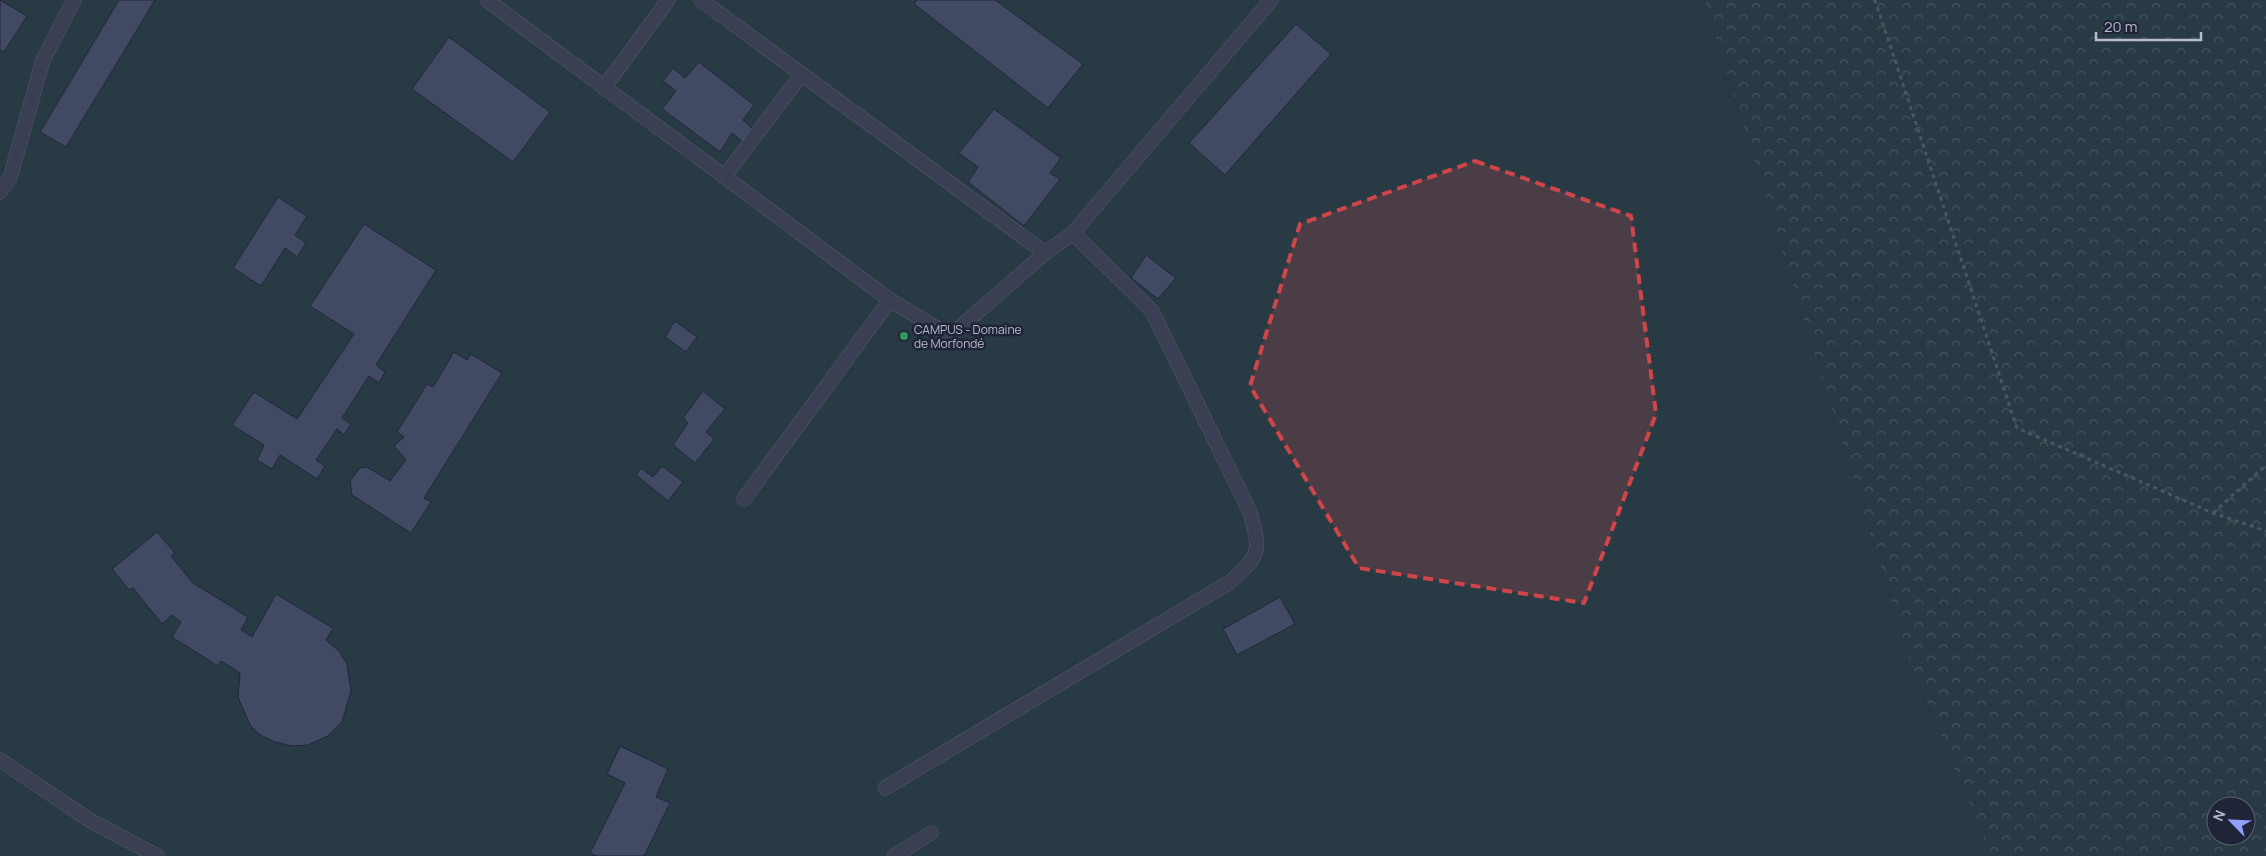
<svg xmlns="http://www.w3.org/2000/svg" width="2266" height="856" viewBox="0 0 2266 856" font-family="Manrope,sans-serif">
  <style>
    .forest { fill: url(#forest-crowns); fill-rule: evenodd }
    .garden { fill: #283b44 }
    .building { fill: #424963; stroke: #21263a }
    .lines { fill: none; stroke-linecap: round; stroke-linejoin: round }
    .service-casing { stroke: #555a6d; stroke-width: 15 }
    .path { stroke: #465860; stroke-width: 3; stroke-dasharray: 4 4; stroke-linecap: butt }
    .service { stroke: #3a3f53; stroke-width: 14 }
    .marked { fill: #d04549; fill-opacity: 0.2; stroke: #d04549; stroke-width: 4; stroke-dasharray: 10 6; stroke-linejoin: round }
    .leisure-dot { fill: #2e9e5b; stroke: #1f2438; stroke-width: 2 }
    .labels { text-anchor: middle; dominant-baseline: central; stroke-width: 5; stroke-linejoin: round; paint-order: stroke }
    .poi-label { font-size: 12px; fill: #b7bbcc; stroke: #1f2438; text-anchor: start }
  </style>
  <defs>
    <pattern id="forest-crowns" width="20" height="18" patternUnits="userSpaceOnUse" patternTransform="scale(1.25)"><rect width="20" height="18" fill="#283b44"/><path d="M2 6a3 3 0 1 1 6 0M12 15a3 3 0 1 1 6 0" fill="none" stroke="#45555e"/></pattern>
  </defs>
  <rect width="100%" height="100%" fill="#262c43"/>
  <path class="forest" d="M1704 0H2266V856H1991L1913 671ZM2216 806H2246V836H2216Z"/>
  <path class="garden" d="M0 0H1704L1913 671 1991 856H0Z"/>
  <path class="building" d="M0 0 27 16 4 52 0 50Z
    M119 0H155L66 147 40 132Z
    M917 0H995L1083 64 1048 108 914 4Z
    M1296 24 1331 54 1225 175 1189 143Z
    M449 37 550 112 513 162 412 89Z
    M699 62 754 105 743 120 755 131 745 144 732 133 720 152 662 109 676 91 663 81 673 68 685 78Z
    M994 109 1061 158 1050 173 1060 179 1024 226 968 182 978 167 959 153Z
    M278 197 307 216 295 235 306 243 297 257 285 248 261 286 233 268Z
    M364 224 436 270 376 365 385 372 379 383 369 376 342 418 351 424 344 435 337 429 316 460 325 466 317 479 280 455 272 469 257 460 264 445 232 425 254 392 297 419 354 334 310 306Z
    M1146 255 1176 278 1158 299 1131 278Z
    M675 321 697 337 686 352 665 337Z
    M454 352 467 360 471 354 502 373 424 498 431 502 411 533 352 495 350 481 360 468 367 467 390 481 406 460 394 446 404 437 397 432 427 384 433 387Z
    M703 391 725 409 706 432 714 439 695 463 673 445 688 423 683 418Z
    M662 466 683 482 668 501 636 475 641 468 653 477Z
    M157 532 175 553 171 556 193 583 248 617 241 630 252 637 276 594 333 628 326 640 339 651 347 664 351 691 342 722 328 736 308 745 292 746 275 742 260 735 250 725 238 697 240 673 221 661 218 666 172 637 181 622 172 615 162 624 133 588 129 590 112 569Z
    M1280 597 1295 624 1237 655 1223 629Z
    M620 746 668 769 656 797 670 803 644 856H596L590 853 625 783 607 774Z"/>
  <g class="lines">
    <g class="service-casing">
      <path id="service" d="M487 0 890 300 744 499
        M701 0 1045 253
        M604 88 668 0
        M724 177 802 74
        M0 192 10 178 43 60 74 0
        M890 300 950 336 1045 253 1073 233 1271 0
        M0 760 91 821 157 856
        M885 788 1230 582C1261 554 1261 552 1250 512L1152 311 1073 233
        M894 856 931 833"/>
    </g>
    <path class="path" d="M1874 0 1876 3 2017 428 2213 513 2266 531
      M2213 513 2266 465"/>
    <use href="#service" class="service"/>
  </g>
  <path class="marked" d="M1475 161 1631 216 1656 414 1584 603 1359 568 1250 386 1300 224Z"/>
  <circle class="leisure-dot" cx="904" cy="336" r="5"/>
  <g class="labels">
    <g class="poi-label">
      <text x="914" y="329">CAMPUS - Domaine<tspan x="914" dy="14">de Morfondé</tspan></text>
    </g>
  </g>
  <g transform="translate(2231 821) rotate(294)"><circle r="24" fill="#1f2438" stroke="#5c6073"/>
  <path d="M0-4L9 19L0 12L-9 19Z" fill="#8ea0fb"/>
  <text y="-8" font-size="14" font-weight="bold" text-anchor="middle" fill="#b7bbcc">N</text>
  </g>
  <path d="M2096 32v8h105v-8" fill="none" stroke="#b7bbcc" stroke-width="2.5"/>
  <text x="2104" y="32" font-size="15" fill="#b7bbcc" stroke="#1f2438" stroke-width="4" paint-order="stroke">20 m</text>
</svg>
